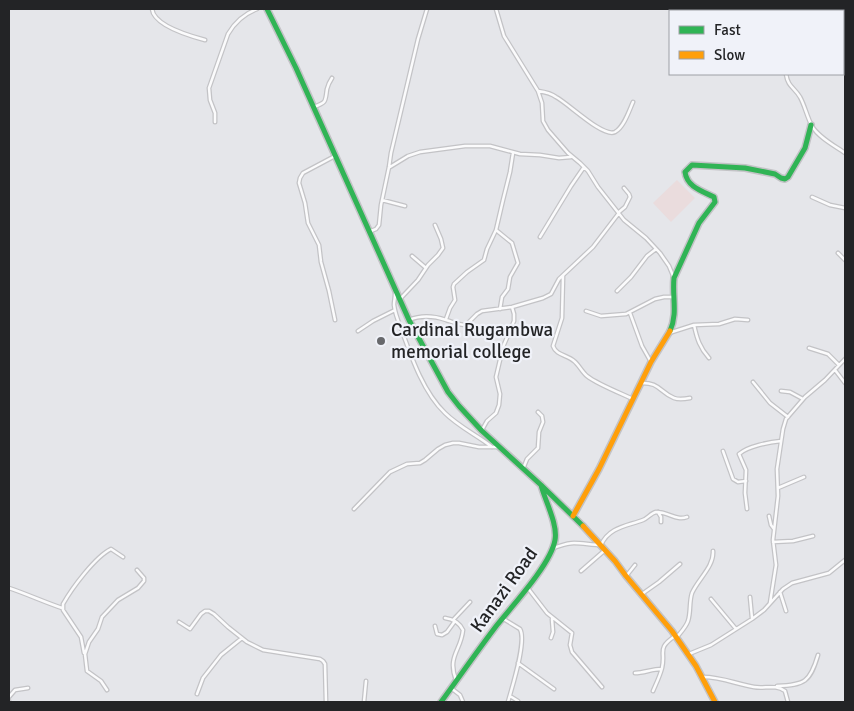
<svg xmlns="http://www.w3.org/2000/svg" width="854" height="711" viewBox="0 0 854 711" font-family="Signika,sans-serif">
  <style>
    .education { fill: #eadcdd }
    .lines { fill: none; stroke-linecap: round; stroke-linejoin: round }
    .street-casing { stroke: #c3c3c6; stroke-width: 5 }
    .fast-casing { stroke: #c3c3c6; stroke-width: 8 }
    .slow-casing { stroke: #c3c3c6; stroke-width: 8 }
    .street { stroke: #fbfbfc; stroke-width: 2.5 }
    .fast { stroke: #30b455; stroke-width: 5 }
    .slow { stroke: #ff9f0a; stroke-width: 5 }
    .poi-dot { fill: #67686b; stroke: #f0f2f9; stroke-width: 2 }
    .labels { text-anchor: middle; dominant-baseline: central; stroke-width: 4.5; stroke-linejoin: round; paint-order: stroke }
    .poi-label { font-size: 19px; fill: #232426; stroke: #f0f2f9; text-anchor: start }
    .street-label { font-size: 19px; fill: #232426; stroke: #f0f2f9 }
  </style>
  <rect width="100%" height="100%" fill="#e5e6ea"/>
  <path class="education" d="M677 180 695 198 671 222 653 203Z"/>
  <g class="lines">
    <g class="street-casing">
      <path id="street" d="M152 9C154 26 190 36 205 40
        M496 9 504 36 538 91 542 103 543 121 548 130 568 153 580 163 588 171 598 187 624 220 646 238 660 253 669 266 674 278
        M755 9 756 11
        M786 74C788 87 794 87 800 97 805 106 807 117 812 126 818 137 835 146 845 153
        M538 91C545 92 551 93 556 97 568 103 603 138 615 132 624 127 629 111 633 102
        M314 107C327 102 325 102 327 89 328 85 330 81 332 78
        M215 122V113L210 100 209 88 228 34C235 22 244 14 257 9
        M390 167 408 156 420 152 465 146H490L520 154 540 155 559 158 571 157
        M812 197 830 205 845 208
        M382 200 405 206
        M619 212 625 207 630 197 629 194 624 188
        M496 230 512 243 518 263 510 277 508 289 502 297 500 309
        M371 231 376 229 379 225 381 205 389 167 391 153 418 39 427 9
        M540 237 571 186 584 167
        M838 253 845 260
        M412 256 426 268
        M563 276 562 318 553 346C556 355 567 355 574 361 579 365 582 372 587 376 597 384 620 393 633 399
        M617 291 631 277 647 256 656 249
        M395 294C395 298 394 301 394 305 395 314 399 323 402 331 412 359 424 393 445 413 459 427 477 435 492 447
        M400 299 418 280 428 265 438 255 443 248 441 239 435 225
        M586 311 601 316 626 314 655 299 664 297H674
        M630 313 642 346 651 362
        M446 319 450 308 455 300 453 287 454 284 467 272 484 260 487 249 496 230 503 200 510 172 513 153
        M335 320 329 291 321 262 319 245 308 223 305 203 299 183 300 178 303 173 335 156
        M409 320C421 315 434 316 446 320 453 322 459 325 466 325L477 314 482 311 512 307 543 298 551 294 559 279 593 247 619 213
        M694 325C697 339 700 348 709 358
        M358 331 373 321 395 310
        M669 333 694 325 719 324 735 319 748 320
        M809 348 828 354 839 365
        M835 370 845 383
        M753 382 770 403 788 417
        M640 383C660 382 659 392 674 398 679 400 685 399 690 398
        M781 391 790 392 803 399
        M482 430 487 421 496 413 499 405 500 394 496 377 503 347 514 321V314L512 307
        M723 451 733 479 738 482 746 481
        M523 469 527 459 538 448 539 432 543 422 542 416 538 412
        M778 488 804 477
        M354 509 390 472 407 464 420 463 425 460 438 449 445 445 453 443H459L479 447H498
        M747 509 745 493 746 470 739 454C748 446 770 442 781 441
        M658 512 661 517V522
        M769 516 771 525 774 529
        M773 542 793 541 813 536
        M553 548C560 546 567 543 574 543 583 543 592 545 601 545 609 527 627 526 643 520 648 518 651 513 656 512 669 512 676 521 687 517
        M581 571 604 551
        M627 575 635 565
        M527 587 547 613 572 633 570 645 572 652 602 687
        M9 588C27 594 44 602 62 608
        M780 592 786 611
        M642 594 659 582 680 564
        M750 597 752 618
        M711 599 736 629
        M770 603 776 565 773 540 778 496 777 469 783 429 786 419 805 397 825 380 845 359
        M445 618C453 619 459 622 463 630 461 651 447 656 456 680
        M502 618 520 629C527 641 512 687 508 702
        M453 620 470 602
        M179 622 190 629 201 614 205 611H209L214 614 228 627 247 642 263 650 320 659 323 661 325 664 326 702
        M435 626 437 634 442 635 447 632 455 621
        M677 637C681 632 686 627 688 621 691 612 689 602 692 593 698 579 714 567 713 551
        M551 638 553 632 552 619
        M84 653 81 637 63 610V604C72 588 95 557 111 549L123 557
        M689 654 711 645 752 619 764 610 783 589 792 583 829 573 845 560
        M518 663 554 689
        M635 673C644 673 652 669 661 669
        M703 677C722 677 736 684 754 687 765 689 775 684 785 691L788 702
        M777 686C805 685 810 682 818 655
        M451 688 460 695 463 702
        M107 690 101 681 87 671 85 654 89 642 98 629 102 617 118 600 138 588 144 581V578L137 570
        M653 691C656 684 660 676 662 668 666 651 656 649 675 636
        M197 694 203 678 221 655 242 638
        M510 696 518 701
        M9 697 15 690 28 688
        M9 701V702
        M364 702 366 681"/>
    </g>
    <g class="fast-casing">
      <path id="fast" d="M267 9 296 68 409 320 448 392 459 406 482 431 541 485 583 526
        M670 331C678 313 672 297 674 278L699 223 715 202 714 197C702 191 687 187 685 172L692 165 745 168 775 174 781 178 785 179 788 177 805 148 811 125
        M441 702C460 676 478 650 497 625 513 605 551 564 555 540 558 524 545 501 541 485"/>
    </g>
    <g class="slow-casing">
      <path id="slow" d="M573 516 599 469 651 362 670 331
        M583 526 615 561 626 576 672 631 696 666 715 702"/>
    </g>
    <use href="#street" class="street"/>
    <use href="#fast" class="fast"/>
    <use href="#slow" class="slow"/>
  </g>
  <circle class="poi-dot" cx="381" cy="341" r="5"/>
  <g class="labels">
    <g class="poi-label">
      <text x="391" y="330">Cardinal Rugambwa<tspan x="391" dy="22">memorial college</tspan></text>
    </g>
    <g class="street-label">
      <text transform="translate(504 590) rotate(-54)">Kanazi Road</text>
    </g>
  </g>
  <rect width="854" height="711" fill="none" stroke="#232426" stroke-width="20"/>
  <rect x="669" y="10" width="175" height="65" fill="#f0f2f9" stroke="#9ea0a5"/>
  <rect x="679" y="26" width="25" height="8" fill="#30b455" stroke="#9ea0a5"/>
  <text x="714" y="35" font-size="15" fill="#232426">Fast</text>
  <rect x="679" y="51" width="25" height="8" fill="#ff9f0a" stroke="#9ea0a5"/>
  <text x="714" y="60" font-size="15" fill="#232426">Slow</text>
</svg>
